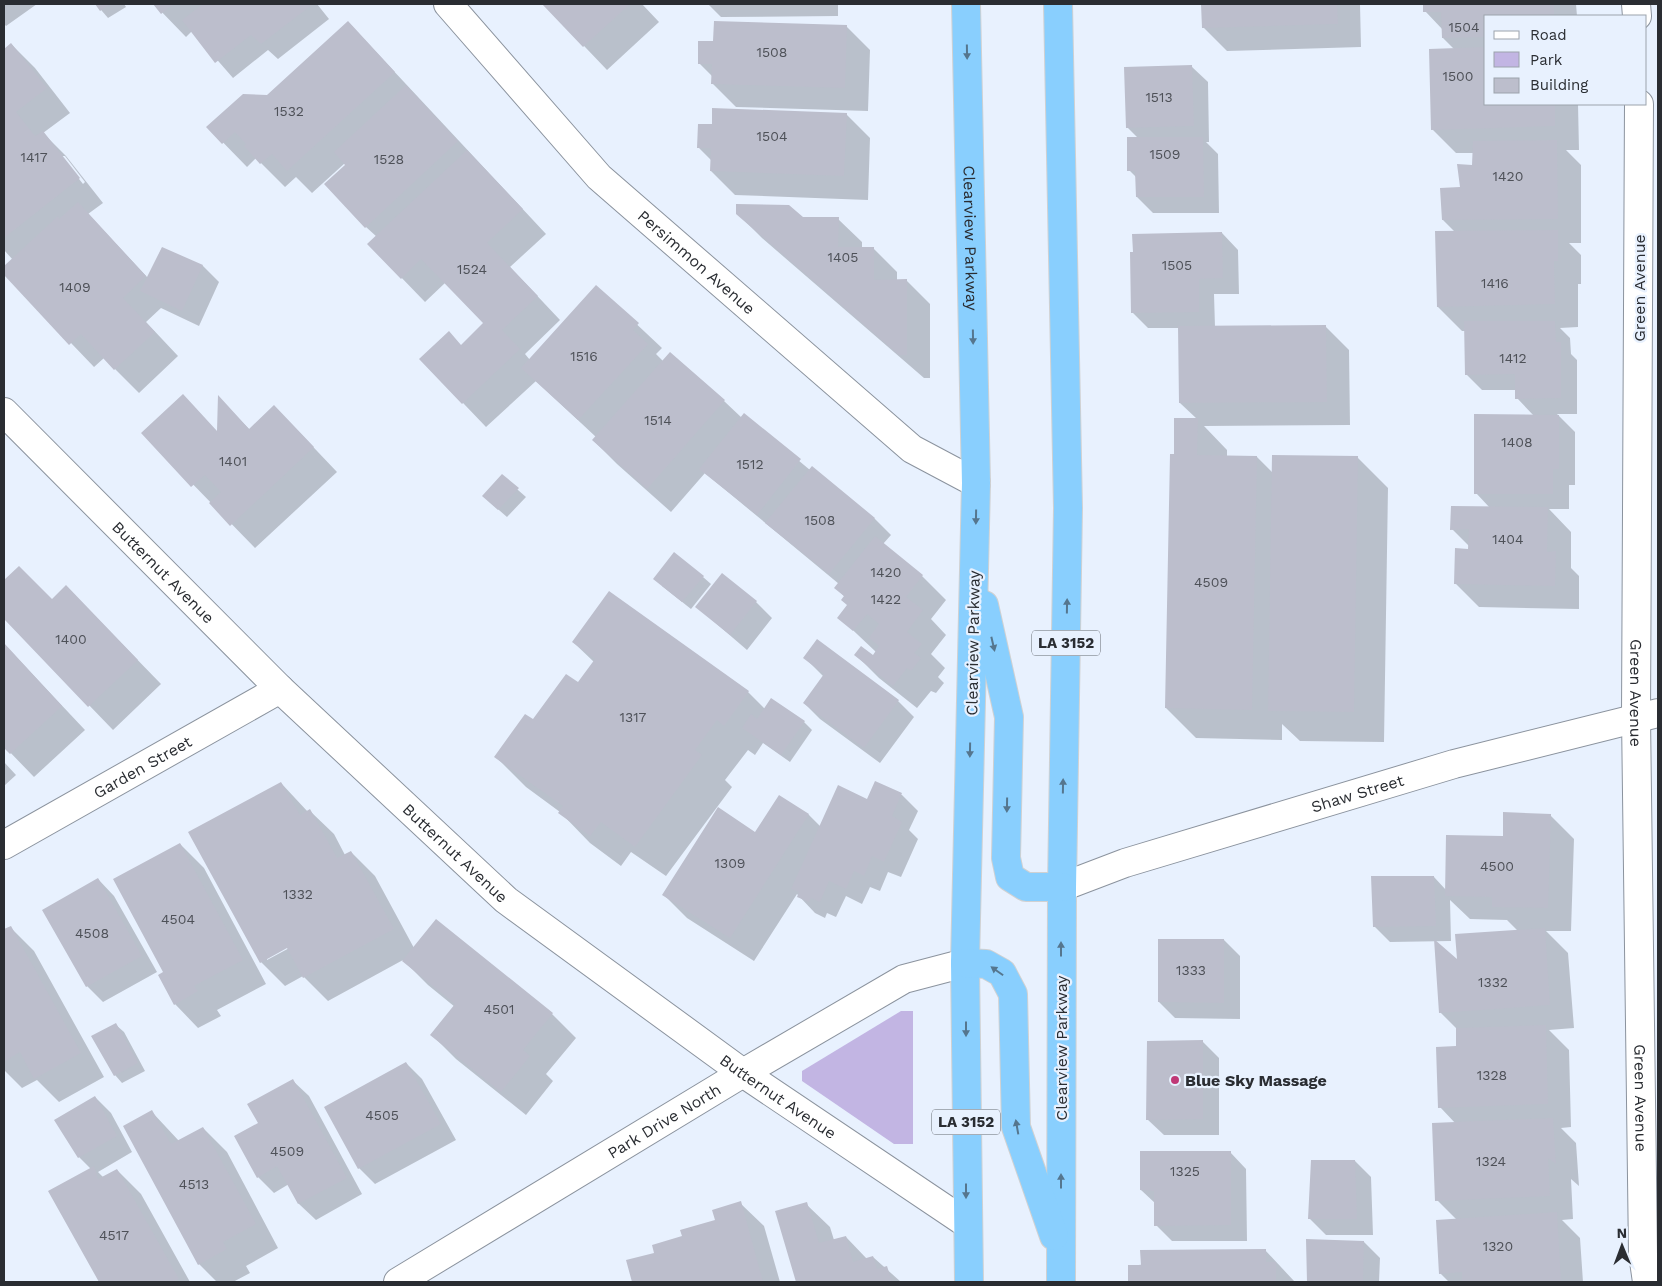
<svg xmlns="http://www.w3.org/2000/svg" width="1662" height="1286" viewBox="0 0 1662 1286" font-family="'Work Sans',sans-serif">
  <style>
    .green { fill: #c2b5e3 }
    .shadow { fill: #0003; fill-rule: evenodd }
    .building { fill: #bcbecc }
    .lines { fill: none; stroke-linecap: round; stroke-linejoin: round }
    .street-casing { stroke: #8b939e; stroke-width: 30 }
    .highway-casing { stroke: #d0d1d2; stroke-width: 30 }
    .street { stroke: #fff; stroke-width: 28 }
    .highway { stroke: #89cffe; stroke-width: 28 }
    .oneway { fill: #55768e }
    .poi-dot { fill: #c03876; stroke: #e8f1fe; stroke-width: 2 }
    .labels { text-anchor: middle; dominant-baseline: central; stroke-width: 4.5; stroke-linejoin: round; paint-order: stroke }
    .number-label { font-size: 14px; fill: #4e5158 }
    .shield { fill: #e8f1fe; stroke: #63686f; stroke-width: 1 }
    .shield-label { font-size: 15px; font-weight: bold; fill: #2a2d32 }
    .street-label { font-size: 16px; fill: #2a2d32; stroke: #e8f1fe }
    .poi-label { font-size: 16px; font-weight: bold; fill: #2a2d32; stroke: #e8f1fe; text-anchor: start }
  </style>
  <rect width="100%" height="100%" fill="#e8f1fe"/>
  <path class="green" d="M901 1011H913V1144H894L802 1081V1071Z"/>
  <path class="shadow" d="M4 4H37L6 26 4 24Z
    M96 4H124L126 7 108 18Z
    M154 4H317L329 19 278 59 268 50 233 78 192 31 186 37Z
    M544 4H642L659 22 607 70Z
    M708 4H838V16L721 17Z
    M1202 4H1360L1361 47 1227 51 1203 27Z
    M1424 4H1576L1577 16H1486V104H1578L1579 150H1566L1581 165V243H1569L1581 255V284H1578V327L1560 328 1570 338 1571 354 1577 360V414H1557L1575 432V485H1569V509H1549L1571 532V568L1579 576V609L1479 607 1456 584 1470 547 1452 529 1490 508 1476 493 1534 416 1517 398 1516 390H1482L1466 374 1465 331H1462L1438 307 1455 232 1443 220 1473 166 1474 153H1456L1432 129 1454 49 1443 38V30L1425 11Z
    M348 22 546 234 510 267 560 320 525 354 530 360 597 287 662 348 656 354 663 361 724 401 742 418 744 415 810 470 812 468 875 519 891 535 883 544 922 576 946 600 931 619 946 635 931 654 945 668 938 677 944 683 936 693 931 691 917 708 879 678 856 655 873 656 876 652 839 617 848 606 845 597 836 588 839 584 705 473 671 512 617 464 593 440 596 437 536 381 486 427 421 359 462 346 484 323 445 283 425 302 369 244 377 237 366 227 345 163 312 193 296 177 285 187 256 158 247 167 208 127 267 96Z
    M846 26 870 50 868 111 736 107 713 84V77L699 63 714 42Z
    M11 44 35 68 70 113 43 133 66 156 103 203 88 214 148 278 162 248 203 266 219 282 199 326 161 308 146 322 178 356 139 393 104 358 94 367 4 273V268L13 260 4 250V50ZM61 156H65L85 182 83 184Z
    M1191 66 1208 82 1209 142H1206L1218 154 1219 213H1153L1137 197V178L1129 170 1138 138 1127 127Z
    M846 114 870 138 868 200 735 195 711 171 712 161 699 148Z
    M738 214 838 219 862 242V248H873L897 272V281L906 280 930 304V378H924L762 238Z
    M1222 233 1238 250 1239 294H1214L1215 327H1326L1349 350 1350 425 1204 426 1227 450V457H1257L1273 473 1358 458 1388 488 1384 742 1300 741 1282 724V740L1196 738 1166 708 1175 455 1197 419 1180 403 1179 328H1148L1132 312Z
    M219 398 250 430 298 431 337 472 255 548 143 433 218 432Z
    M502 476 526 497 507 517 492 504Z
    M19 567 52 601 90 611 161 684 113 730 4 617V582Z
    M703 577 711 584 691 609 662 586Z
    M756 602 772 618 747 650 697 607Z
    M817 641 898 701 914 717 880 763 820 719 804 703 824 677 805 658Z
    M573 642 748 692 765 709 804 722 812 730 790 762 763 743 755 755 748 750 725 780 732 787 666 876 631 852 621 866 590 843 560 812 526 787 496 757 578 684 594 662Z
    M4 644 85 730 34 777 4 746Z
    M4 762 16 775 4 786Z
    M281 783 308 812 310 811 334 834 345 855 351 852 375 876 414 948 437 921 552 1014 576 1038 546 1074 553 1081 526 1115 456 1059 432 1035 455 1007 428 985 403 960 328 1001 303 976 285 986 261 962ZM292 944 293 946 267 960V958Z
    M876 783 902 795 918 811 909 830 918 839 901 877 888 872 880 891 870 887 862 904 846 896 836 917 827 913 825 918 815 913 797 894 754 961 687 918 664 895 756 833 780 797 809 815 821 827 868 800Z
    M1550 815 1574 839 1571 931H1546L1568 953 1574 1028 1549 1030 1569 1050 1571 1127 1561 1128 1576 1143 1579 1186 1571 1179 1573 1219 1562 1220 1580 1238 1583 1282H1449L1440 1273 1457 1220 1437 1200 1456 1124 1440 1107 1457 1047V1029L1440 1012 1458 962 1518 931 1507 920 1470 919 1450 900 1451 941 1390 942 1374 926 1434 877 1446 890 1504 837Z
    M180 844 204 868 266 984 217 1010 221 1016 198 1028 175 1004 165 972Z
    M98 879 114 896 157 972 103 1002 87 986Z
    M10 927 34 951 104 1077 59 1102 37 1080 22 1088 4 1070V931Z
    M1224 940 1240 956V1019L1175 1018 1159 1002Z
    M116 1025 124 1032 145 1071 122 1083 115 1075Z
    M1203 1042 1219 1058V1135H1164L1147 1119Z
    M406 1063 422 1079 456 1140 375 1184 359 1168Z
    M292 1080 309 1096 362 1194 316 1220 299 1204 289 1184 274 1193 258 1177 260 1123Z
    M95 1097 111 1113 132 1152 98 1172 104 1178 117 1170 141 1194 190 1282H101L50 1192 91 1169 79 1157Z
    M152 1112 179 1141 203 1128 227 1152 278 1248 246 1266 250 1273 233 1282H217L199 1264Z
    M1230 1152 1246 1169 1247 1241H1172L1156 1225V1204L1141 1190Z
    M1355 1161 1371 1177 1373 1235H1326L1310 1219Z
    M740 1203 764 1226 780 1282H634L628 1261 656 1254 716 1221Z
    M806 1204 830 1227 834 1240 846 1237 867 1259 873 1257 901 1282H798L777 1212Z
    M1308 1240 1364 1242 1380 1258 1379 1282H1308Z
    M1265 1250 1295 1282H1129L1130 1266Z"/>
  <path class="building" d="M95 4H111L100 11Z
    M153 4H173L161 14Z
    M203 4H313L261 44 251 35 215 63 182 20Z
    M542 4H630L583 47Z
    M1201 4H1337L1338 24 1202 28Z
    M1423 4H1554V16H1486V37L1442 38 1441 12H1423Z
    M348 21 395 72 287 171 272 154 260 164 244 146 246 144 235 132 222 144 206 127 243 94 267 95Z
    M714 21 847 25 845 88 711 84 712 64H698V41H713Z
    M11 43 47 88 16 112 35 136 43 131 80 178 4 238V49Z
    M1486 47V104H1555V126L1431 130 1429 49Z
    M1192 65 1194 126 1126 128 1124 67Z
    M406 85 458 141 365 228 324 184 345 165 334 152Z
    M712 108 847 113 844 176 710 171 711 148H697L698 124H712Z
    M1127 137H1203L1204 197H1136L1135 171H1127Z
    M1557 140 1558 219 1442 220 1440 188 1460 187 1457 164 1472 165 1473 141Z
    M467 150 523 209 487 243 538 296 502 330 520 349 462 404 419 359 449 331 461 345 483 323 421 259 401 279 367 244Z
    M78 202 146 276 123 298 155 332 114 370 81 334 69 345 4 275V266L58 216 59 219Z
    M736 204 789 205 803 217H839L838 247H874V280L907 279V355H899L736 214Z
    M1558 230V261H1554L1555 304 1437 307 1435 231Z
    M1222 232 1223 278 1199 279V312L1131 313 1130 252H1133L1132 234Z
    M162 247 203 265 182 311 140 291Z
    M596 285 639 323 633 330 648 344 578 420 521 368Z
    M1464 321H1555L1556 342H1561V398L1515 399V374L1465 375Z
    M1326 325 1327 402 1179 403 1178 326Z
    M670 352 725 400 647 489 592 440Z
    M183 394 217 431 218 395 249 429 274 405 314 447 230 526 209 503 221 492 205 475 191 487 141 433Z
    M744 413 801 459 757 515 699 469Z
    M1474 414 1559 415V469H1553V494H1474Z
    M1174 418H1198L1197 455 1257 456 1252 710 1165 708 1170 454H1174Z
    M1272 455 1358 456 1354 712 1268 711Z
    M812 466 875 518 829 574 765 523Z
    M502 474 519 488 498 510 482 496Z
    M1451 506 1548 507 1547 552 1556 551 1555 586 1454 584 1455 548 1468 549 1469 529 1450 530Z
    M875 536 923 575 906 597 923 610 907 632 922 644 914 653 921 658 911 671 907 668 893 686 854 655 861 646 873 655 879 646 869 638 879 624 867 614 853 631 837 618 847 605 841 600 844 596 834 588Z
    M674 552 704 576 682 602 653 579Z
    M19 566 52 599 66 585 138 660 88 707 4 619V580Z
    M722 573 757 601 730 635 695 607Z
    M609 591 749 691 724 726 717 720 695 750 702 755 635 847 601 822 590 836 558 813 563 806 494 757 525 714 533 719 566 674 578 682 595 659 572 642Z
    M817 639 899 700 864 748 803 703 824 674 803 658Z
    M4 643 62 706 10 754 4 748Z
    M771 698 805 721 781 755 742 728 751 714 757 719Z
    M875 781 902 793 892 816 902 822 884 862 872 856 864 876 854 871 846 889 829 881 820 902 811 898 809 902 797 897 799 892 791 889 838 785 867 799Z
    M281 782 300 815 310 809 337 858 351 851 394 929 303 978 287 948 260 963 188 832Z
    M779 795 809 814 730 938 662 895 718 807 755 832Z
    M1503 812 1551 814 1548 908 1492 907V897L1445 896 1446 835 1503 836Z
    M180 843 243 960 194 986 198 991 174 1005 158 975 163 972 113 879Z
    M1371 876H1434L1436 926 1373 927Z
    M98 878 142 956 86 987 42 910Z
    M436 919 553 1013 523 1050 530 1056 501 1092 430 1035 455 1004 402 961Z
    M11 926 81 1053 34 1079 20 1052 4 1062V929Z
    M1545 928 1550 1005 1439 1013 1434 939 1457 959 1455 934Z
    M1158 939H1224V1003L1158 1002Z
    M116 1023 138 1063 114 1076 91 1036Z
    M1546 1025 1548 1104 1438 1108 1436 1047 1456 1046V1028Z
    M1203 1040V1119L1146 1120 1147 1041Z
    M406 1062 441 1124 358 1169 324 1107Z
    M293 1079 347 1178 298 1204 277 1166 257 1178 234 1136 258 1123 247 1104Z
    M95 1096 117 1136 78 1158 54 1120Z
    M152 1110 171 1144 203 1127 256 1224 223 1242 227 1249 198 1265 123 1126Z
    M1553 1118 1556 1164 1548 1158 1550 1196 1435 1201 1432 1123Z
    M1140 1151H1231V1225L1154 1226V1191L1140 1190Z
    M1311 1160H1355L1357 1219H1308Z
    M94 1166 98 1179 117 1169 179 1279 173 1282H99L48 1191Z
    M741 1201 763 1282H632L626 1260 654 1253 652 1245 682 1236 680 1230 715 1220 712 1210Z
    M807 1202 819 1243 846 1236 853 1262 873 1256 877 1269 887 1266 892 1282H796L775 1211Z
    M1557 1212 1561 1282H1462V1272L1439 1274 1436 1220Z
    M1306 1239 1364 1241 1363 1282H1307Z
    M1266 1249V1262H1276V1282H1128V1265H1141L1140 1250Z"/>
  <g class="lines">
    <g class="street-casing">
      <g id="street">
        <path id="s1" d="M448 4 599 177 912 449 976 483"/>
        <path d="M1636 4 1637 16"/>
        <path id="s2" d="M1639 104 1636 717 1643 1254 1647 1282"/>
        <path id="s3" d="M4 412 280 689 506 900 743 1073 966 1223"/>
        <path id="s4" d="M4 845 280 689"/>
        <path id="s5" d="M1062 887 1125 863 1454 764 1658 713"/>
        <path id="s6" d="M398 1282 743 1073 904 979 965 963"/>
      </g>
    </g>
    <g class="highway-casing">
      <g id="highway">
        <path id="s7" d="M966 4 976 483 965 963 969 1282"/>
        <path d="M1058 4 1068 508 1062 887 1061 1282"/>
        <path d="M984 605 1009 717 1006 858 1010 877 1026 887H1062"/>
        <path d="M965 963 986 964 1002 973 1013 994 1016 1127 1054 1236"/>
      </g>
    </g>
    <use href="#street" class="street"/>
    <use href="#highway" class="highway"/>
  </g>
  <defs><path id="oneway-solid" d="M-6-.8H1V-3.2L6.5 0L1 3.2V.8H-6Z" transform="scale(1.25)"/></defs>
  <g class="oneway">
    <use href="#oneway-solid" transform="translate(967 52) rotate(89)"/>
    <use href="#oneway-solid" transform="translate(973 337) rotate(89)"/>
    <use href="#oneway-solid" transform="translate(976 517) rotate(91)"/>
    <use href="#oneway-solid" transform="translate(1067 606) rotate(-89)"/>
    <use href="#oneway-solid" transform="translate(993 644) rotate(77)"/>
    <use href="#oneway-solid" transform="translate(970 750) rotate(91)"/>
    <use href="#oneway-solid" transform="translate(1063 786) rotate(-89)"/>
    <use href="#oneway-solid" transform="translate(1007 805) rotate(91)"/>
    <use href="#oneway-solid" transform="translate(1061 949) rotate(-90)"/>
    <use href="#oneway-solid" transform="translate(997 971) rotate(-145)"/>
    <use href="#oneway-solid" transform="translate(966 1029) rotate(90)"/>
    <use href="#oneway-solid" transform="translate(1017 1127) rotate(-100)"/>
    <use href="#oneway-solid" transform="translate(1061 1181) rotate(-90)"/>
    <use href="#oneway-solid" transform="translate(966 1191) rotate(90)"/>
  </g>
  <circle class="poi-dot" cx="1175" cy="1080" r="5"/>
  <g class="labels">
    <g class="number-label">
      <text x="1464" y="27">1504</text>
      <text x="772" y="52">1508</text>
      <text x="1458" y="76">1500</text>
      <text x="1159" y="97">1513</text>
      <text x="289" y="111">1532</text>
      <text x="772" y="136">1504</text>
      <text x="1165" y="154">1509</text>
      <text x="34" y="157">1417</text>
      <text x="389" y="159">1528</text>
      <text x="1508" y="176">1420</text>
      <text x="843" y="257">1405</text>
      <text x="1177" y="265">1505</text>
      <text x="472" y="269">1524</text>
      <text x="1495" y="283">1416</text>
      <text x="75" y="287">1409</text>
      <text x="584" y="356">1516</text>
      <text x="1513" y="358">1412</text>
      <text x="658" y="420">1514</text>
      <text x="1517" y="442">1408</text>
      <text x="233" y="461">1401</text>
      <text x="750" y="464">1512</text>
      <text x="820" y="520">1508</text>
      <text x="1508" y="539">1404</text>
      <text x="886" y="572">1420</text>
      <text x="1211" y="582">4509</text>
      <text x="886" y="599">1422</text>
      <text x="71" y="639">1400</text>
      <text x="633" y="717">1317</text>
      <text x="730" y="863">1309</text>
      <text x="1497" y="866">4500</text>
      <text x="298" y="894">1332</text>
      <text x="178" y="919">4504</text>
      <text x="92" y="933">4508</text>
      <text x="1191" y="970">1333</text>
      <text x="1493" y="982">1332</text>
      <text x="499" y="1009">4501</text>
      <text x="1492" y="1075">1328</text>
      <text x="382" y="1115">4505</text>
      <text x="287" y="1151">4509</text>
      <text x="1491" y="1161">1324</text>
      <text x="1185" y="1171">1325</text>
      <text x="194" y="1184">4513</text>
      <text x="114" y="1235">4517</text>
      <text x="1498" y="1246">1320</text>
    </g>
    <g class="shield">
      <rect x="1032" y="630.5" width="68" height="25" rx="4"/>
      <rect x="932" y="1109.5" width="68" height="25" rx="4"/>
    </g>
    <g class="shield-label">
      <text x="1066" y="643">LA 3152</text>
      <text x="966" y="1122">LA 3152</text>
    </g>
    <g class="street-label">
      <text stroke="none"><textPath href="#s7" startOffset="234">Clearview Parkway</textPath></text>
      <text stroke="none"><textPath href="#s1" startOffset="359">Persimmon Avenue</textPath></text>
      <text transform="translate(1639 288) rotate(-90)">Green Avenue</text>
      <text stroke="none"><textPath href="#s3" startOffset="226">Butternut Avenue</textPath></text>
      <text transform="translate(973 643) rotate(-89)">Clearview Parkway</text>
      <text stroke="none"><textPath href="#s2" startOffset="589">Green Avenue</textPath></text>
      <text stroke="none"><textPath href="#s4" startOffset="159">Garden Street</textPath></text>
      <text stroke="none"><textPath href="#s5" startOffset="310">Shaw Street</textPath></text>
      <text stroke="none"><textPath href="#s3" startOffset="631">Butternut Avenue</textPath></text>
      <text transform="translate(1061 1048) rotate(-90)">Clearview Parkway</text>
      <text stroke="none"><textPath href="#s3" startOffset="1036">Butternut Avenue</textPath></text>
      <text stroke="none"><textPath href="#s2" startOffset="994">Green Avenue</textPath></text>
      <text stroke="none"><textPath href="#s6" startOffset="311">Park Drive North</textPath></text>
    </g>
    <g class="poi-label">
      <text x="1185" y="1080">Blue Sky Massage</text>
    </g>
  </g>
  <rect width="1662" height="1286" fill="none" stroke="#2a2d32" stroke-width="10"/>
  <rect x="1484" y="15" width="162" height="90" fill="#e8f1fe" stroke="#9ca3ac"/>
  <rect x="1494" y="31" width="25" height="8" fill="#ffffff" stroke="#9ca3ac"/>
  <text x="1530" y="40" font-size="15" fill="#2a2d32">Road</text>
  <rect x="1494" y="52" width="25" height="15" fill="#c2b5e3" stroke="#9ca3ac"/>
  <text x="1530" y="65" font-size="15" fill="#2a2d32">Park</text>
  <rect x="1494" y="78" width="25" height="15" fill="#bcbecc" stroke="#9ca3ac"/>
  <text x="1530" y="90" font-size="15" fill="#2a2d32">Building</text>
  <g transform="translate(1622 1246) rotate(359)" stroke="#e8f1fe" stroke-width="4" paint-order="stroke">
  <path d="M0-4L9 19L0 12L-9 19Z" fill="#2a2d32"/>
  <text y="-8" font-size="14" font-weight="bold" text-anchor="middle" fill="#2a2d32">N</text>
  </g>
</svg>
